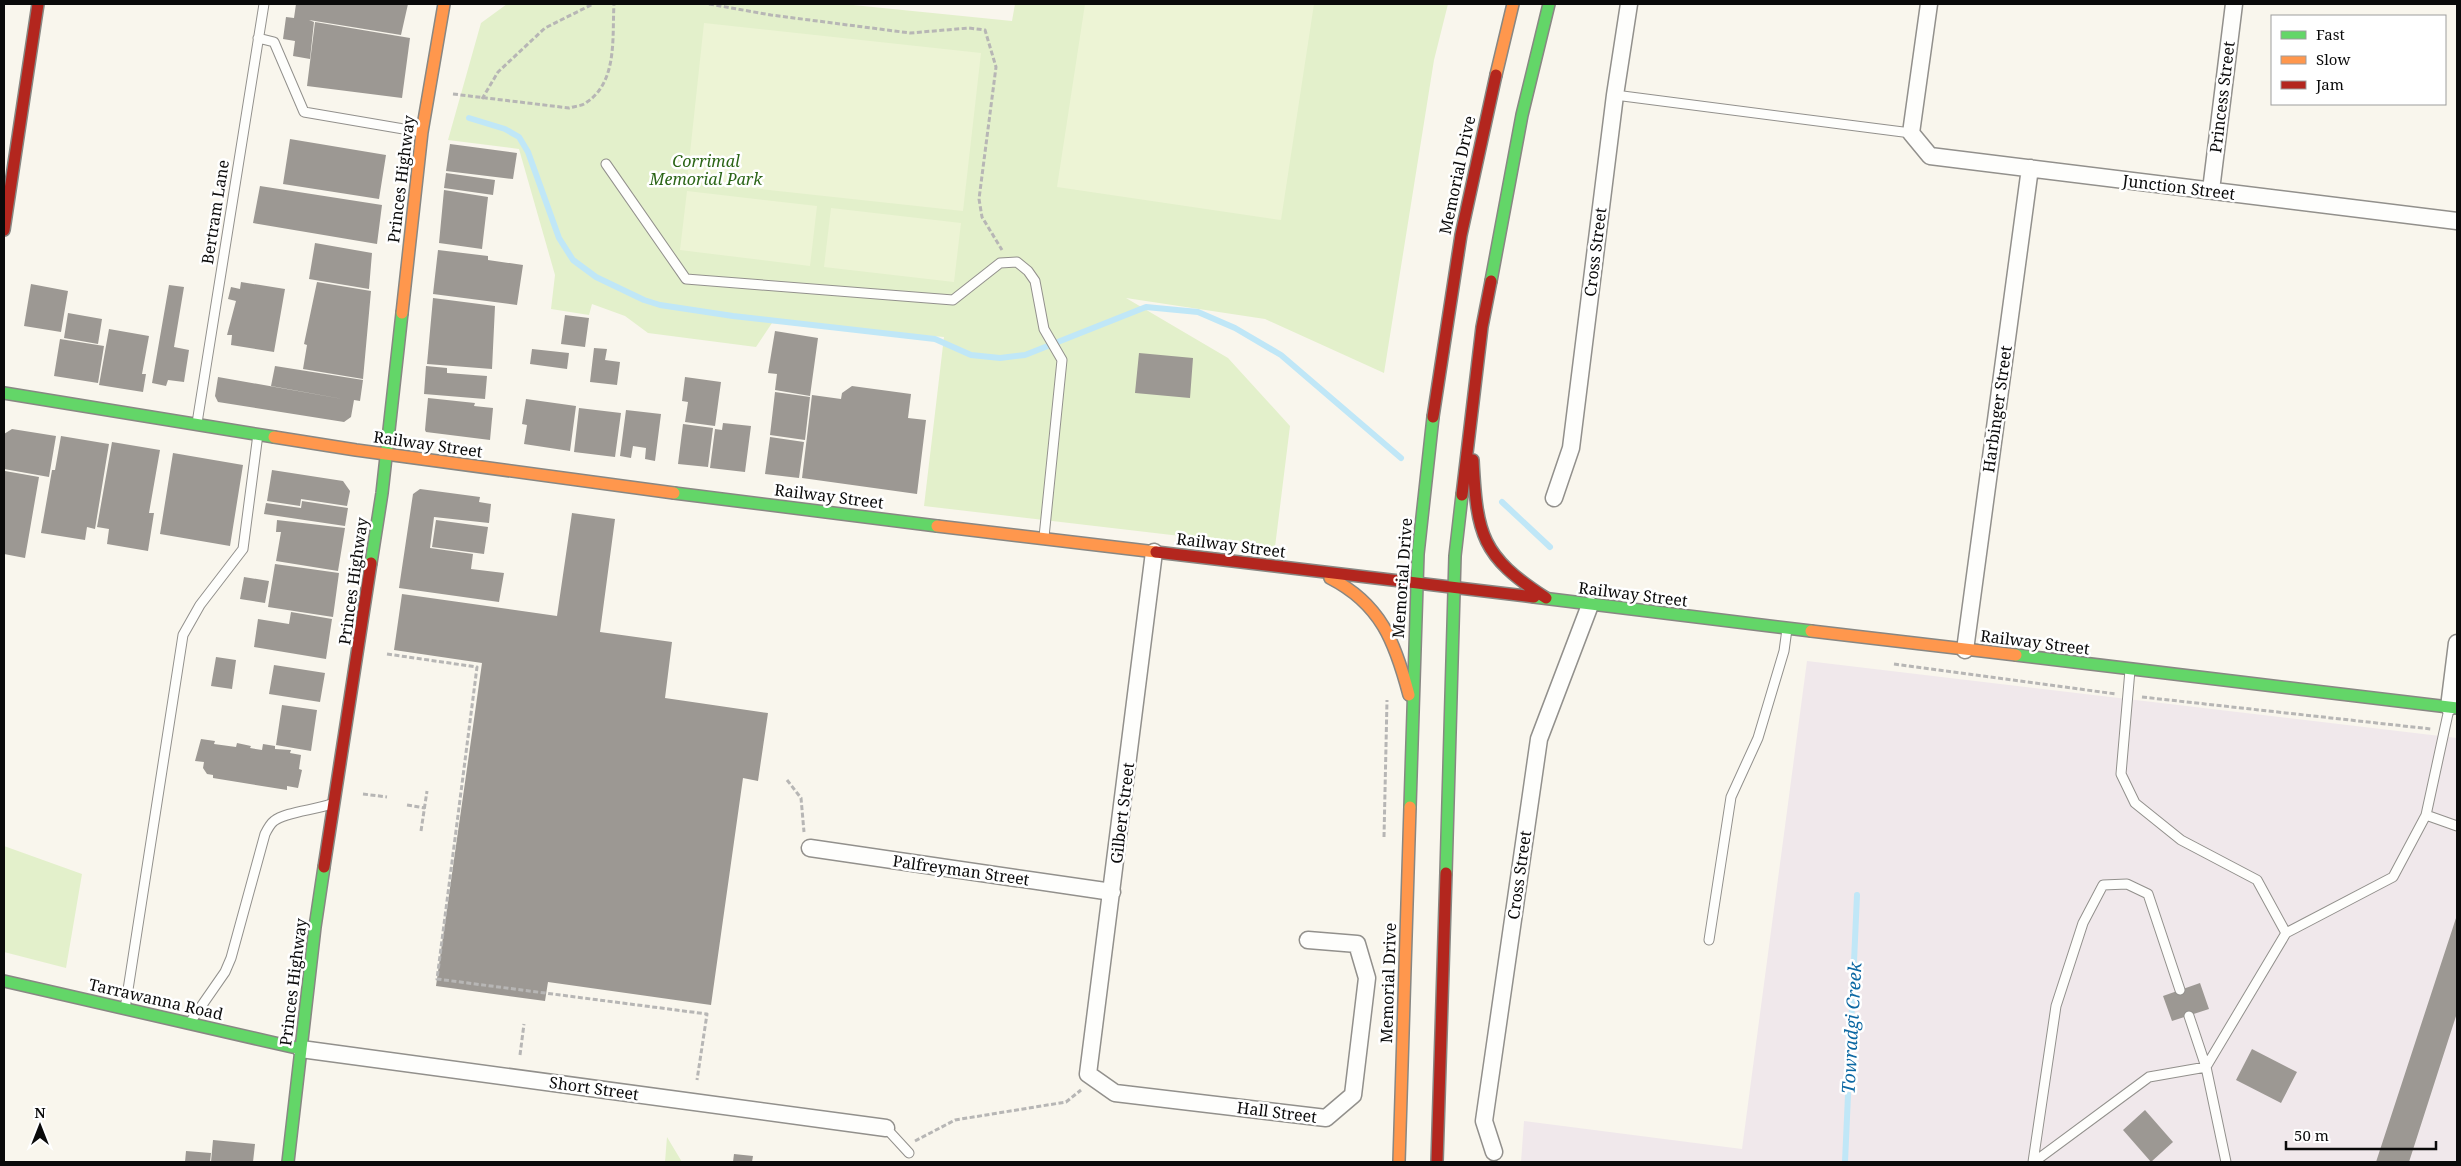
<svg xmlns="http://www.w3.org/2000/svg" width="2461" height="1166" viewBox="0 0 2461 1166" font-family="'Noto Serif',serif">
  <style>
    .industrial { fill: #f0e8eb }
    .green { fill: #e3f0cb }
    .pitch { fill: #edf4d5 }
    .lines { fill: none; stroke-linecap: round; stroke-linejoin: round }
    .stream { stroke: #c0e7f7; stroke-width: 6 }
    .building { fill: #9c9893 }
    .lane-casing { stroke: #92908c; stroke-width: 11 }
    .street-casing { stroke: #92908c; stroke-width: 19 }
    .fast-casing { stroke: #888783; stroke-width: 14 }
    .slow-casing { stroke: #888783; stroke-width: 14 }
    .jam-casing { stroke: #888783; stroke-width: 14 }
    .path { stroke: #b7b6b5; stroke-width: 3; stroke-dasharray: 5 2.5; stroke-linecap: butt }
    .lane { stroke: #fefefc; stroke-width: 9 }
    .street { stroke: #fefefc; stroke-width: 16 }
    .fast { stroke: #63d668; stroke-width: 11 }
    .slow { stroke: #ff974d; stroke-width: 11 }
    .jam { stroke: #b3261e; stroke-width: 11 }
    .labels { text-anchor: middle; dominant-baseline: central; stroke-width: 5; stroke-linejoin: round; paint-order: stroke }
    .street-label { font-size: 16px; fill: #0a0a0a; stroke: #fff }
    .park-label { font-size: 16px; font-style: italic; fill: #2b6517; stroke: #fff }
    .water-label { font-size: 18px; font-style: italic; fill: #0c68a3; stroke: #fff }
  </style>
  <rect width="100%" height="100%" fill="#f9f6ed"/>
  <path class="industrial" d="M1807 661 2457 738V1162H1521L1524 1121 1742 1149Z"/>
  <path class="green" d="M507 4H843L1012 21 1015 4H1448L1434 60 1384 373 1265 319 1126 298 1228 358 1290 426 1275 547 924 506 944 337 772 323 756 347 648 333 625 316 592 304 589 315 551 309 555 275 519 149 448 140 481 23Z
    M4 846 82 874 66 968 4 952Z
    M667 1137 682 1162H665Z"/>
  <path class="pitch" d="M1085 4H1314L1281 220 1057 187Z
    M704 23 981 53 963 211 687 181Z
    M687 191 817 206 810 266 680 250Z
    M831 208 961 223 954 282 824 267Z"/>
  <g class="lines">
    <path class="stream" d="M469 118 505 129 519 137 528 152 559 238 573 260 596 277 644 300 660 305 733 316 935 339 971 355 1000 358 1025 355 1146 307 1198 312 1235 328 1281 355 1401 458
      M1502 502 1550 547
      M1845 1162 1857 895"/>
  </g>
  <path class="building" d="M296 4H408L401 35 309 20 314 22 310 59 293 56 295 41 283 39 286 17 294 18Z
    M315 22 410 38 402 98 307 86Z
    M290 139 386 155 379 199 283 184Z
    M450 144 517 153 513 179 446 171Z
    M446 173 495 180 493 195 444 188Z
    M260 186 382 205 377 244 253 223Z
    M444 190 488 197 482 249 439 243Z
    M315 243 372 253 369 289 309 279Z
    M438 250 488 256V260L523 265 517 305 433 294Z
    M241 282 285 289 274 352 231 345 232 335H227L236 301 228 299 231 287 240 289Z
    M317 282 371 291 363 379 303 369 307 345 304 344Z
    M31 284 68 291 61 332 24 326Z
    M169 285 184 287 174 347 189 350 184 382 168 380 166 386 152 383Z
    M433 298 495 306 492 369 427 364Z
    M68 313 102 319 98 344 64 338Z
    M565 315 589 318 585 347 561 344Z
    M109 329 149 336 142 374H146L143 392 99 385Z
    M775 331 818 338 810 396 775 390 777 374 768 373Z
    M60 339 104 346 98 383 54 376Z
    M594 348 607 349 605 360 620 362 617 385 590 382Z
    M532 349 569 353 567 369 530 364Z
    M1139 353 1193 358 1190 398 1135 393Z
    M275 366 363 380 360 401 354 400 351 417 344 422 218 402 215 396 218 377 348 400 271 386Z
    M426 366 447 368V373L487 376 485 399 424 394Z
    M685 377 721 382 715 426 685 422 688 402 682 401Z
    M852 386 911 394 908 418 926 420 917 494 802 478 812 395 841 399 842 393Z
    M775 392 810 397 805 440 770 435Z
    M428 398 475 403 474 406 493 408 490 440 426 432 425 430Z
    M526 399 576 406 570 451 524 444 527 425 522 424Z
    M579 408 621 413 615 457 574 452Z
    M626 410 661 414 655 461 645 459 646 448 633 446 631 458 620 456Z
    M723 423 751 426 745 472 710 468 715 429 722 430Z
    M683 424 713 428 708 467 678 464Z
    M12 429 56 436 49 477 4 469V434Z
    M61 436 109 444 95 529 87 527 85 540 41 533 52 470H55Z
    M770 437 804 442 799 478 765 474Z
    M112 442 160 450 149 513H154L148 551 107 544 109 529 97 527Z
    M173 453 243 465 230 546 160 534Z
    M272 470 343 481 350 491 347 506 301 499 300 506 267 501Z
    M5 471 39 477 25 558 4 554Z
    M420 489 480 497 479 502 491 504 489 523 434 517 430 548 473 554 471 569 504 573 499 602 399 588 413 494Z
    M302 501 348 508 345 526 264 514 266 503 301 508Z
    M572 513 615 519 600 632 672 642 665 698 768 713 758 781 743 778 711 1005 548 982 545 1001 436 986 482 663 394 650 402 594 557 616Z
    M277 520 345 528 338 571 276 561 281 532H276Z
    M436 520 488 527 484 554 432 547Z
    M275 564 339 573 333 617 268 607Z
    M244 577 269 581 265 603 240 599Z
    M291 612 332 619 326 659 254 647 258 619 289 624Z
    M216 657 236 660 232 689 211 686Z
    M274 665 325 673 320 702 269 694Z
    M282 705 317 710 311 751 276 745Z
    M201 739 215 741 214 744 236 747 237 743 251 746 250 748 262 750 263 744 275 746V749L291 750 290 753 301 755 299 769 302 770 298 788 287 786V790L213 778V775L207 774 203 768 204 762 195 761Z
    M2457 915V1013L2409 1162H2376Z
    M2200 983 2209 1009 2172 1021 2163 996Z
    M2252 1049 2297 1072 2281 1103 2236 1080Z
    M2145 1110 2173 1142 2151 1162 2123 1130Z
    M213 1140 255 1144 253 1162H211Z
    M186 1151 211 1153 210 1162H185Z
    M734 1154 753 1156 752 1162H733Z"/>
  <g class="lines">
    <g class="lane-casing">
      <path id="lane" d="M258 38 274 42 304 112 421 132
        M1615 95 1911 133
        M606 164 686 279 953 300 1000 263 1017 262 1028 271 1035 281 1044 329 1062 360 1044 537
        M197 423 264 4
        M2130 670 2121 774 2135 803 2181 840 2257 880 2286 933 2206 1067 2226 1162
        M2426 815 2457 826
        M2286 933 2393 877 2426 815 2449 709
        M1709 940 1731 797 1758 738 1784 651 1787 629
        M125 1009 183 635 200 605 243 549 258 434
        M191 1021 225 972 231 958 265 834C267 830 270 824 274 821 285 812 315 810 331 804
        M886 1128 909 1153
        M2033 1162 2056 1006 2083 923 2103 885 2127 884 2148 894 2180 990
        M2034 1162 2149 1077 2206 1067 2189 1016"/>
    </g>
    <g class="street-casing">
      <path id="street" d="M1929 4 1911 133 1930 156 2457 221
        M2211 190 2234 4
        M1554 498 1571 448 1615 95 1629 4
        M1154 552 1088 1074 1115 1093 1326 1118 1353 1095 1367 978 1357 944 1308 940
        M1965 650 2030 168
        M2449 707 2457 643
        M810 848 1112 892
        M301 1049 886 1128
        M1494 1152 1484 1121 1539 739 1590 605"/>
    </g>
    <g class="fast-casing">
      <path id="fast" d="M1491 281 1522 115 1549 4
        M4 393 274 437
        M674 493 937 526
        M371 563 382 493 402 313
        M1534 597 1811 631
        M2016 655 2457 708
        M1410 807 1418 554 1433 417
        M1446 873 1455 556 1462 495
        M4 981 301 1049
        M288 1162 315 927 324 867"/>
    </g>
    <g class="slow-casing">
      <path id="slow" d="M1496 75 1513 4
        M402 313 422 132 444 4
        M274 437 356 450 674 493
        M937 526 1156 552
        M1330 578C1381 604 1395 642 1409 695
        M1811 631 2016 655
        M1399 1162 1410 807"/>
    </g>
    <g class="jam-casing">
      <path id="jam" d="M4 230 38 4
        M1433 417 1461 235 1496 75
        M1473 460C1477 535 1481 556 1546 598
        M1462 495 1482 327 1491 281
        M1156 552 1534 597
        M324 867 371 563
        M1437 1162 1446 873"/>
    </g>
    <path class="path" d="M709 4 771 15 910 33 969 28 985 30 996 67 979 199 982 217 1002 250
      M453 94 569 108C575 106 583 106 587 102 618 81 612 36 614 4
      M482 99 498 72 545 28 593 4
      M387 654 477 667 437 979 707 1014 697 1080
      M1894 664 2116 694
      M2142 697 2431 729
      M787 780 801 798 804 832
      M363 794 387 797
      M407 805 425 808
      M421 831 427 791
      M1384 837 1387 700
      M520 1055 524 1024
      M915 1141 955 1120 1066 1102 1081 1090"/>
    <use href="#lane" class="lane"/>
    <use href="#street" class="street"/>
    <use href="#fast" class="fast"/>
    <use href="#slow" class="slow"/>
    <use href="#jam" class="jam"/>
  </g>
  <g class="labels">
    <g class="street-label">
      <text transform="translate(2222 97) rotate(-83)">Princess Street</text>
      <text transform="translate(1457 175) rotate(-78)">Memorial Drive</text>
      <text transform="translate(401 179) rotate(-83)">Princes Highway</text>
      <text transform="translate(2179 187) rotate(7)">Junction Street</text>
      <text transform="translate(215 212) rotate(-81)">Bertram Lane</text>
      <text transform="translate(1595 252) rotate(-83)">Cross Street</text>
      <text transform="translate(1997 409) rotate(-82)">Harbinger Street</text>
      <text transform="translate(428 444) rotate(8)">Railway Street</text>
      <text transform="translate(829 496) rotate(7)">Railway Street</text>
      <text transform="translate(1231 545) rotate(7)">Railway Street</text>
      <text transform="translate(1402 578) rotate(-86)">Memorial Drive</text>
      <text transform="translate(353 581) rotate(-82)">Princes Highway</text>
      <text transform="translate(1633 594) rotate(7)">Railway Street</text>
      <text transform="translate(2035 642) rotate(7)">Railway Street</text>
      <text transform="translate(1122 813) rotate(-83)">Gilbert Street</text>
      <text transform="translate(961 870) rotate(8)">Palfreyman Street</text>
      <text transform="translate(1519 875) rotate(-82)">Cross Street</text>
      <text transform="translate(293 982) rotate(-83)">Princes Highway</text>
      <text transform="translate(1388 983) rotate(-88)">Memorial Drive</text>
      <text transform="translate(156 999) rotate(13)">Tarrawanna Road</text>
      <text transform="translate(594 1088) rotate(8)">Short Street</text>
      <text transform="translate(1277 1112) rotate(7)">Hall Street</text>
    </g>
    <g class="park-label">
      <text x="706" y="161">Corrimal<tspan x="706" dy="18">Memorial Park</tspan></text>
    </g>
    <g class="water-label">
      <text transform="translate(1851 1028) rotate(-87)">Towradgi Creek</text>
    </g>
  </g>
  <rect width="2461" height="1166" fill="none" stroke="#0a0a0a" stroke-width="10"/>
  <rect x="2271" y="15" width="175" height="90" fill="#ffffff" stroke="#9d9d9d"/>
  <rect x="2281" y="31" width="25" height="8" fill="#63d668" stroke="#9d9d9d"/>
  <text x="2316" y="40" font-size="15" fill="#0a0a0a">Fast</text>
  <rect x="2281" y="56" width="25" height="8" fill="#ff974d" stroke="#9d9d9d"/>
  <text x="2316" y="65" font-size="15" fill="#0a0a0a">Slow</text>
  <rect x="2281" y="81" width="25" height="8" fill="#b3261e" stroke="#9d9d9d"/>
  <text x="2316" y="90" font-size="15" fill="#0a0a0a">Jam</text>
  <g transform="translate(40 1126)" stroke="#ffffff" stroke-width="4" paint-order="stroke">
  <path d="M0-4L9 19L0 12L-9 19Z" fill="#0a0a0a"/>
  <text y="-8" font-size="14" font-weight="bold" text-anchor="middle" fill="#0a0a0a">N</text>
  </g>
  <path d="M2286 1141v8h150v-8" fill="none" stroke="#0a0a0a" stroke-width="2.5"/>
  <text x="2294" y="1141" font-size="15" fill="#0a0a0a" stroke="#ffffff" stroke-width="4" paint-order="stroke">50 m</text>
</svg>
